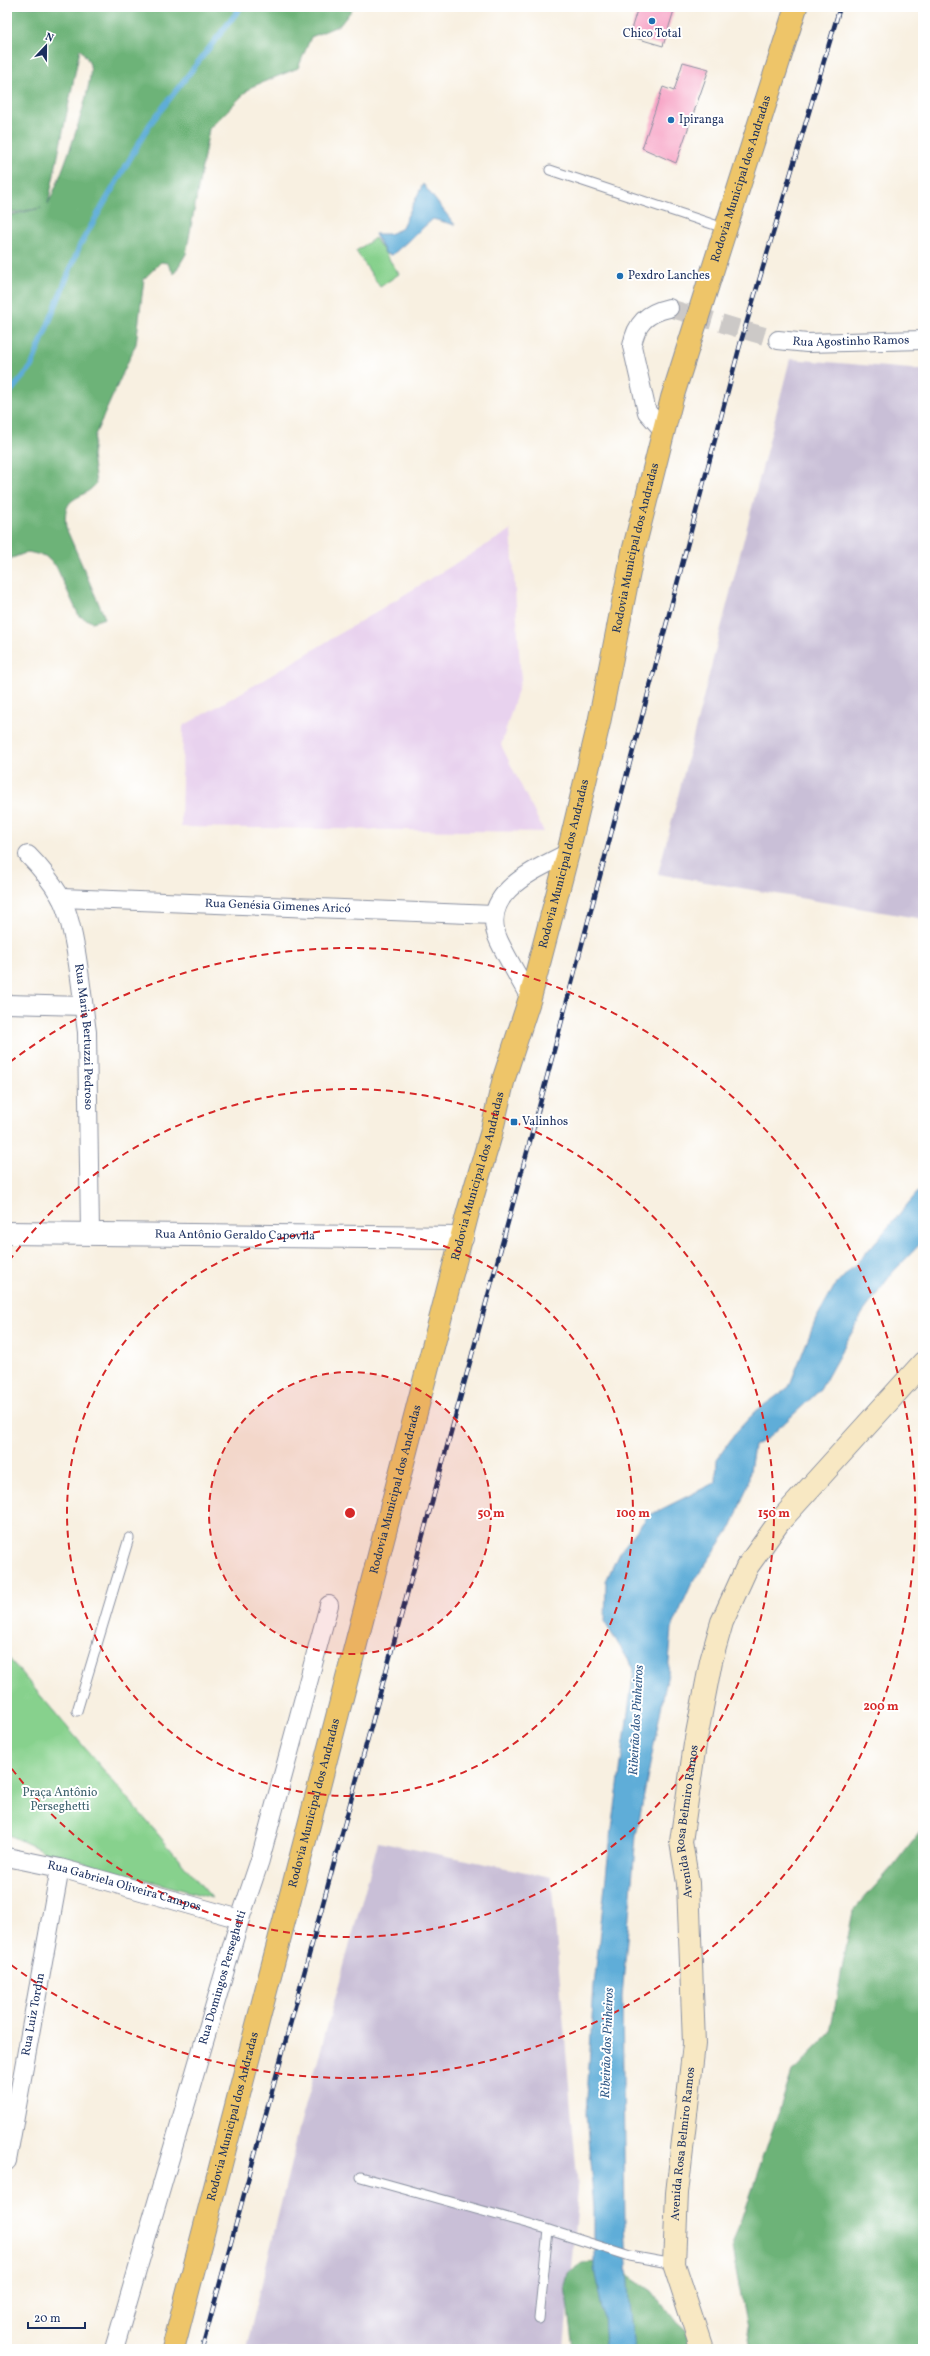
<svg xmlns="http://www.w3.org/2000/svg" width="930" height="2356" viewBox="0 0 930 2356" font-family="Vollkorn,serif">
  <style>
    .built { fill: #e8d2ee }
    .industrial { fill: #c9bfd7 }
    .green { fill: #87d18d; stroke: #518076 }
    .forest { fill: #6db378; stroke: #44716b; fill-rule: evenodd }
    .water { fill: #5fadd8; stroke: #3d6e9b }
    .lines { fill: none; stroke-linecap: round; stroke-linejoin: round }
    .stream { stroke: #5fadd8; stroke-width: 5.5 }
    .building { fill: #f7a2c4 }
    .minor-tunnel { stroke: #ccc9c7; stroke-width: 18; stroke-dasharray: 18 9; stroke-linecap: butt }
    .service-casing { stroke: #8a90a0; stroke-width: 11 }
    .minor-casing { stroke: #8a90a0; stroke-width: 20 }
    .tertiary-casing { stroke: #8a90a0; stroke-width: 24 }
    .secondary-casing { stroke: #8a90a0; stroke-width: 24 }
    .primary-casing { stroke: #8a90a0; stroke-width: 24 }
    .service { stroke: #fff; stroke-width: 9 }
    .minor { stroke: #fff; stroke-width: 18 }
    .tertiary { stroke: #fff; stroke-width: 22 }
    .secondary { stroke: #f8e8c3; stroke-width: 22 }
    .primary { stroke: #eec569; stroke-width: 22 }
    .rail-casing { stroke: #1b2f5e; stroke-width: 4.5 }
    .rail { stroke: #fff; stroke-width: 3; stroke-dasharray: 9; stroke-linecap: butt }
    .ring { fill: none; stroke: #d62828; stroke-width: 2; stroke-dasharray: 7 5 }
    .poi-dot { fill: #1f6fb2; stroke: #fff; stroke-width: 1.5 }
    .labels { text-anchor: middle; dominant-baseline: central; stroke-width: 4; stroke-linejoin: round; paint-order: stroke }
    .poi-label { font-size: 12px; fill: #1b2f5e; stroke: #fff; text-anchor: start }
    .street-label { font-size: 12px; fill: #1b2f5e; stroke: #fff }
    .park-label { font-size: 12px; fill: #3b606c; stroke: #fff }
    .water-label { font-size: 13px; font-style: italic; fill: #335b89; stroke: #fff }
    .centre { fill: #d62828; stroke: #fff; stroke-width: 2 }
    .ring-label { font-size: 12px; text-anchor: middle; font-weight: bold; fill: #d62828; stroke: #fff; stroke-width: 4; stroke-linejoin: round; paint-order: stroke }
  </style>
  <rect width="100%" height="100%" fill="#fff"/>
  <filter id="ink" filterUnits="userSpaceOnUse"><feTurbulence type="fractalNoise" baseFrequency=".025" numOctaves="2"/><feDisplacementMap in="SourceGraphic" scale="8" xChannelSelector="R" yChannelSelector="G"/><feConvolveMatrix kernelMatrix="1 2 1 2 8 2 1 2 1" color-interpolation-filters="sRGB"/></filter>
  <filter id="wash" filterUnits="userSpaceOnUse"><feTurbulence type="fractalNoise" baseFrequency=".012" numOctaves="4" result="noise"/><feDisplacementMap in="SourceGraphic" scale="16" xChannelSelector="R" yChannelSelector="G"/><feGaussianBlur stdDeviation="0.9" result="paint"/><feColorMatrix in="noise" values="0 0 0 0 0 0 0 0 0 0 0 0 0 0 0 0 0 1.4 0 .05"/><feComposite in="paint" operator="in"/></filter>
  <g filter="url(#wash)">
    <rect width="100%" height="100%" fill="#f8f0e1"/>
    <path class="built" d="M511 530 521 680 501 745 544 832 181 827 183 726 265 679Z"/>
    <path class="industrial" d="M790 359 923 370V919L658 874Z
      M378 1842 551 1877 578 2189 564 2349H246L299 2129Z"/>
    <path class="green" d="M375 238 399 274 380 287 356 251Z
      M7 1656 212 1898 46 1852 7 1834Z"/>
    <path class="forest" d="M7 7H354L340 25 311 37 298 68 251 87 209 129 186 254 174 274 167 263 161 262 144 279 136 344 95 435 92 455 96 484C79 503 62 493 66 528L105 618 92 622 79 616 56 566 45 556 28 552 7 560V216L41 208 7 214ZM80 49C83 53 89 60 90 65 95 85 59 183 48 204Z
      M923 1827V2349H751L732 2249 792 2072 830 2033 853 1911 893 1866Z
      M600 2262 621 2270 652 2291 677 2323 693 2337 696 2349H573L565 2285 568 2273 582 2263Z"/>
    <path class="water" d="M423 184 455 225 433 219 392 255 386 254 375 234H389L401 229Z
      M923 1186V1241L893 1272 862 1314 820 1390 768 1438 754 1446 748 1484 732 1526 691 1585 672 1628 668 1673 636 1836 622 1997 625 2224 629 2304 634 2349H605L603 2315 594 2268V2208L586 2114 594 1986 608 1858 634 1669 605 1623 606 1581 619 1553 648 1516 716 1482 717 1459 737 1431 756 1411 789 1387 816 1319 834 1287 866 1253Z"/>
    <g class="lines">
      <path class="stream" d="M7 396 31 367 80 245 150 124 241 7"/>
    </g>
    <g id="blocks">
      <path class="building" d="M638 7H675L663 46 629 36Z
        M683 62 709 69 676 163 642 148 663 87 674 91Z"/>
    </g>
  </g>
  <g filter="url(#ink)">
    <use href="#blocks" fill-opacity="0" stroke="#8a90a0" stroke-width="1"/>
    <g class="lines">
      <path class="minor-tunnel" d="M669 308 778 340"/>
      <g class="service-casing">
        <path id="service" d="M550 170 727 229
          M77 1711 129 1538
          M361 2177 530 2224 630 2256 674 2264
          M539 2319 548 2230"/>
      </g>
      <g class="minor-casing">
        <g id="minor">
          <path id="s1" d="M778 340 807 343 923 340"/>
          <path d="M663 430 647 412 632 346C636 323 647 313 669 308"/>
          <path id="s2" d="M28 855C40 867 51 881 60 896 76 924 82 998 87 1032L90 1233"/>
          <path id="s3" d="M61 898 494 915"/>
          <path d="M530 998C520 979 508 960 499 941 477 893 535 870 568 853"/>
          <path d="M7 1004 83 1006"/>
          <path id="s4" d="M7 1857 60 1868 240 1919"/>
          <path id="s5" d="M7 2161 60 1868"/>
          <path id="s6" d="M114 2349 240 1919 260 1860 329 1605"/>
        </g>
      </g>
      <g class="tertiary-casing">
        <g id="tertiary">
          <path id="s7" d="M7 1233 462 1238"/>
        </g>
      </g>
      <g class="secondary-casing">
        <g id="secondary">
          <path id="s8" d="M702 2349 674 2264 677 2193 694 2044 688 1883 681 1842 695 1744 711 1661 722 1622 747 1567 779 1522 923 1363"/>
        </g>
      </g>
      <g class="primary-casing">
        <g id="primary">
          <path id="s9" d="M173 2349 468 1212 491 1134 504 1078 530 998 568 853 599 723 633 552 672 398 796 7"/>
        </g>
      </g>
      <use href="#service" class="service"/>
      <use href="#minor" class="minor"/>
      <use href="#tertiary" class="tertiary"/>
      <use href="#secondary" class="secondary"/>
      <use href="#primary" class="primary"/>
      <g class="rail-casing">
        <path id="rail" d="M202 2349 533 1130 740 345 840 7"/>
      </g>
      <use href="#rail" class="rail"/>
    </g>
  </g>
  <circle cx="350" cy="1513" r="141" fill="#d62828" fill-opacity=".12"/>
  <g class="ring">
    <circle cx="350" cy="1513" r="141"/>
    <circle cx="350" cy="1513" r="283"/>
    <path d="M9 1261A424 424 0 1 1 9 1765"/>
    <path d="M10 1062A565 565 0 1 1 10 1964"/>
  </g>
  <g class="poi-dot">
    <circle cx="652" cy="21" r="4"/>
    <circle cx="671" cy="120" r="4"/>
    <circle cx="620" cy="276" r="4"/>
    <rect x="510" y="1118" width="8" height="8" rx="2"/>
  </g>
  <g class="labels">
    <g class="poi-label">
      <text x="652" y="34" text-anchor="middle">Chico Total</text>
      <text x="679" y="120">Ipiranga</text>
      <text x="628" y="276">Pexdro Lanches</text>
      <text x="522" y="1122">Valinhos</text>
    </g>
    <g class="street-label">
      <text stroke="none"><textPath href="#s9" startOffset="2244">Rodovia Municipal dos Andradas</textPath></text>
      <text stroke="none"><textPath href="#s1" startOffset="73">Rua Agostinho Ramos</textPath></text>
      <text stroke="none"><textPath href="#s9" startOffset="1860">Rodovia Municipal dos Andradas</textPath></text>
      <text stroke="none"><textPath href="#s9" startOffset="1536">Rodovia Municipal dos Andradas</textPath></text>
      <text stroke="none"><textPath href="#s3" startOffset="217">Rua Genésia Gimenes Aricó</textPath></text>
      <text stroke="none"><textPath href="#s2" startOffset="196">Rua Maria Bertuzzi Pedroso</textPath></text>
      <text stroke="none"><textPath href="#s9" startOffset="1212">Rodovia Municipal dos Andradas</textPath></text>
      <text stroke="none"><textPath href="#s7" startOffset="228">Rua Antônio Geraldo Capovila</textPath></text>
      <text stroke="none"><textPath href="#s9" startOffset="888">Rodovia Municipal dos Andradas</textPath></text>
      <text stroke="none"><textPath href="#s9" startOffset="564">Rodovia Municipal dos Andradas</textPath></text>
      <text stroke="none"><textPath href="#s8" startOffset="534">Avenida Rosa Belmiro Ramos</textPath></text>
      <text stroke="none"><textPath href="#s4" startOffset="121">Rua Gabriela Oliveira Campos</textPath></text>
      <text stroke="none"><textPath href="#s6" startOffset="387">Rua Domingos Perseghetti</textPath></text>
      <text stroke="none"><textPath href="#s5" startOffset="149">Rua Luiz Tordin</textPath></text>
      <text stroke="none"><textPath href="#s9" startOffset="240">Rodovia Municipal dos Andradas</textPath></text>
      <text stroke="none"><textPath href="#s8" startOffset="210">Avenida Rosa Belmiro Ramos</textPath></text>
    </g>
    <g class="park-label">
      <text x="60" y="1793">Praça Antônio<tspan x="60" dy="14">Perseghetti</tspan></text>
    </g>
    <g class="water-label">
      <text transform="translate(637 1720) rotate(-87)">Ribeirão dos Pinheiros</text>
      <text transform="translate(608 2043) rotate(-88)">Ribeirão dos Pinheiros</text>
    </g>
  </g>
  <circle cx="350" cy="1513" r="6" class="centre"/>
  <g class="ring-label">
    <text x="491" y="1517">50 m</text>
    <text x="633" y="1517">100 m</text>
    <text x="774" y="1517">150 m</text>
    <text x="881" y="1710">200 m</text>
  </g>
  <rect width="930" height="2356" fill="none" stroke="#fff" stroke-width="24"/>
  <g transform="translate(46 46) rotate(22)" stroke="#ffffff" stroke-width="3" paint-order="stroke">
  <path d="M0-3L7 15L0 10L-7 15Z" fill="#1b2f5e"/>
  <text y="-6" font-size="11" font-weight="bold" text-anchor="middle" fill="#1b2f5e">N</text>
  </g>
  <path d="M28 2322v6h57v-6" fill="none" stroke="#1b2f5e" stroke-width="2"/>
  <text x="34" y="2322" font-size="12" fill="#1b2f5e" stroke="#ffffff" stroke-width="3" paint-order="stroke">20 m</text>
</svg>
